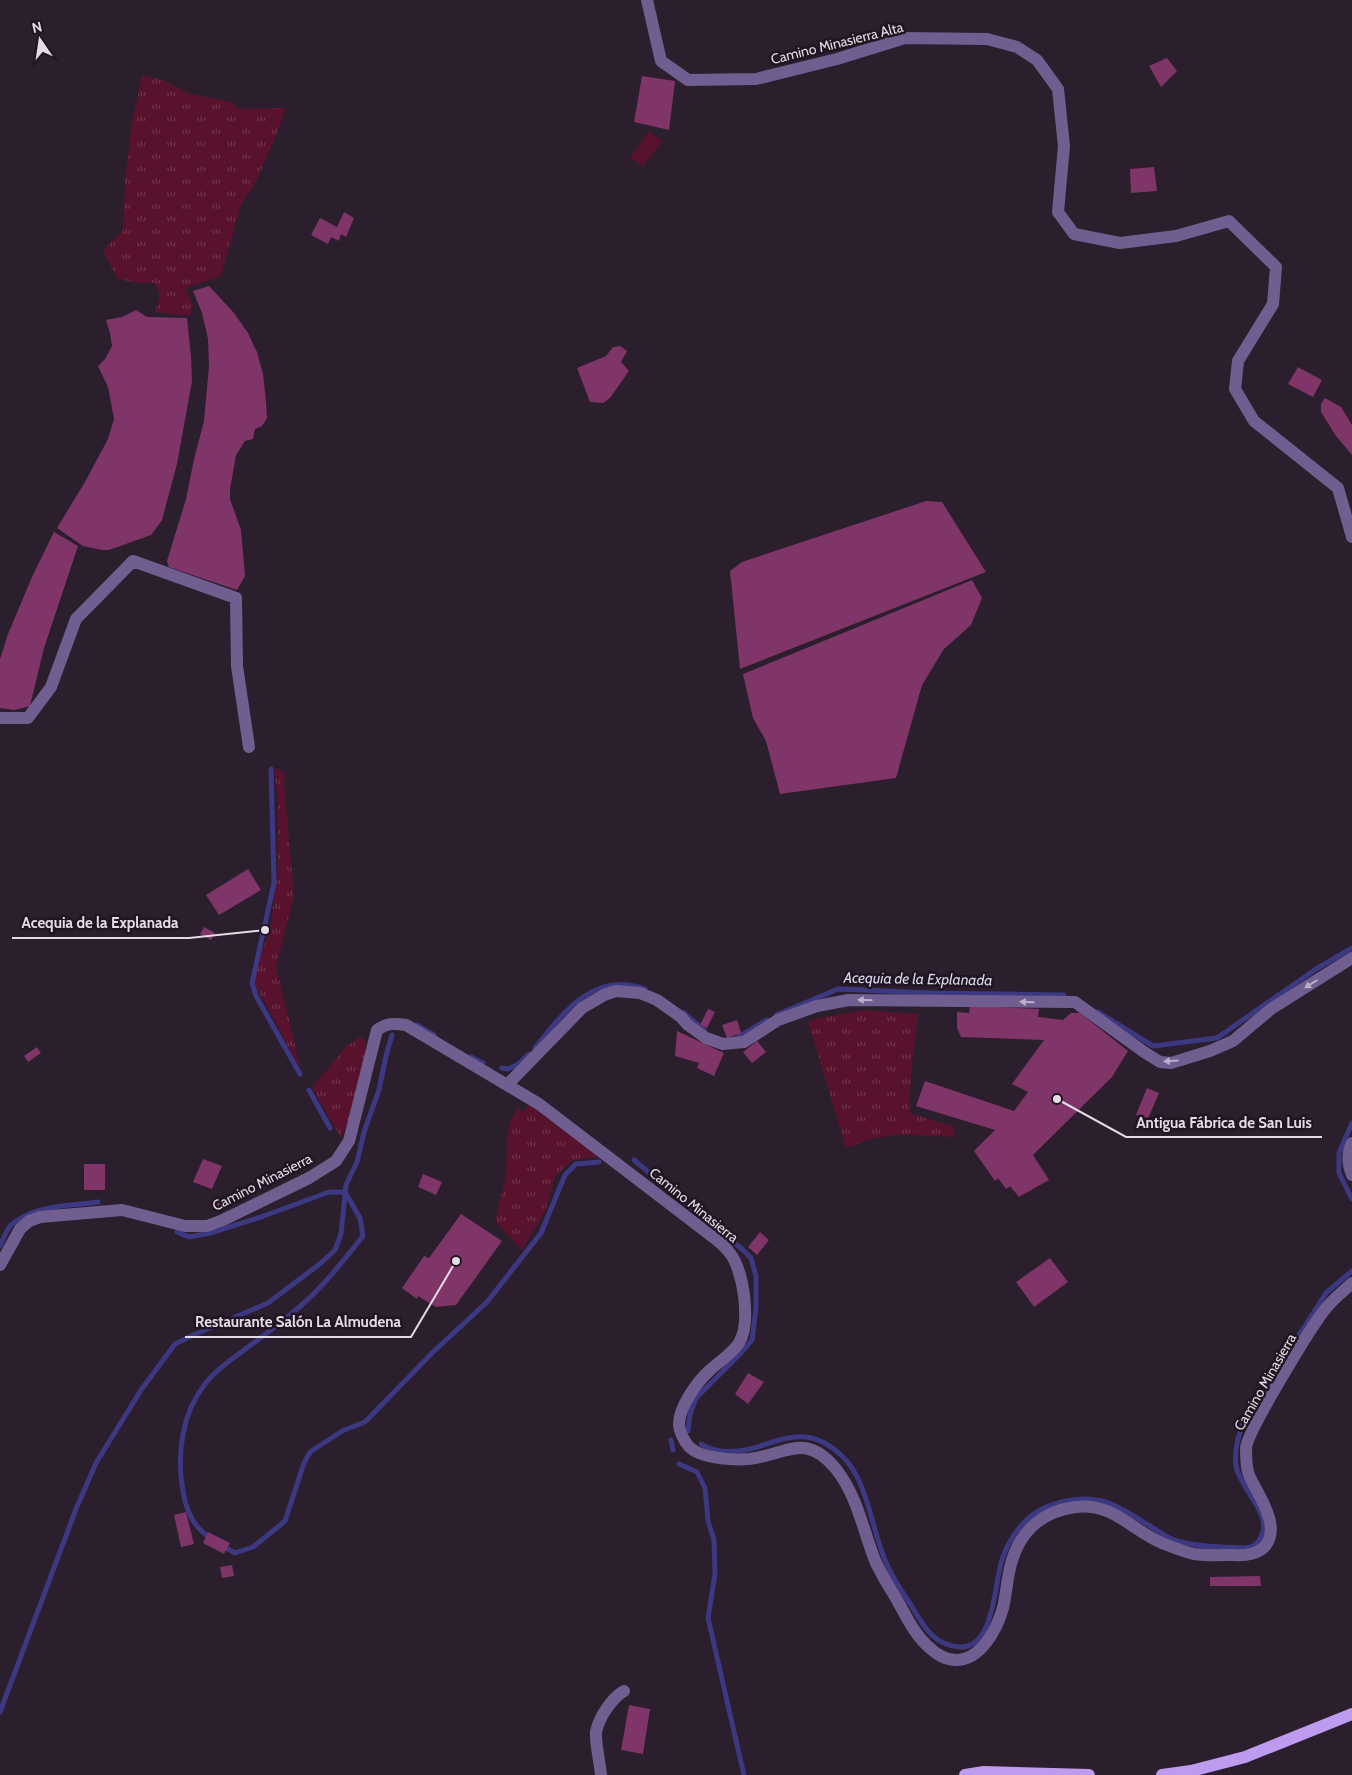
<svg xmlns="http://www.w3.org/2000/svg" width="1352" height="1775" viewBox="0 0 1352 1775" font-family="Cabin,sans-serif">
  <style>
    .grass { fill: url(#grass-tufts) }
    .park { fill: #59122d }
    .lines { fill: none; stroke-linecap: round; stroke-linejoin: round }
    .stream { stroke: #3c3982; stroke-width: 5 }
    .building { fill: #7f3567 }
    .minor { stroke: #715e90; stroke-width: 12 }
    .major { stroke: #bd9cf0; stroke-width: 12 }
    .oneway { fill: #bcafc7 }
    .labels { text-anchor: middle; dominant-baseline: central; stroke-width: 5; stroke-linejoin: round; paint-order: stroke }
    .street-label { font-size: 14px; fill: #e4dbe5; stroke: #211523 }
    .water-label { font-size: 15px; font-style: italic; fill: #d6d9ee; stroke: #211523 }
    .leader { fill: none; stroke: #e4dbe5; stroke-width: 2 }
    .callout-dot { fill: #e4dbe5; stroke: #211523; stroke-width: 2 }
    .callout-label { font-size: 15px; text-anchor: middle; font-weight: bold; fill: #e4dbe5; stroke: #211523; stroke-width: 5; stroke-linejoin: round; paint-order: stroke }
  </style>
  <defs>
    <pattern id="grass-tufts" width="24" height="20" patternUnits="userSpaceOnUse" patternTransform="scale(1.25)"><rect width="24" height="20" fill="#59122d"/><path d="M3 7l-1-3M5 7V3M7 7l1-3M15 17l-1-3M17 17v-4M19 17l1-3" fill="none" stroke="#71344b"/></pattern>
  </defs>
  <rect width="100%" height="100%" fill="#2b1e2d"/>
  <path class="grass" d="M142 75 165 81 190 94 231 102 239 109 286 108 276 135 256 182 241 205 221 276 186 288 193 305 190 316 155 312 160 296 155 283H137L118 279 103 251 123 230 125 181 132 123Z
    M274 768 286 773 284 783 294 897 276 966 301 1070 254 983 258 962 270 929 277 875 278 803Z
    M865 1010 918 1014 911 1074 909 1113 955 1127 953 1137 900 1134 870 1139 846 1148 808 1021 824 1017Z
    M359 1037 365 1039 366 1050 350 1118 341 1138 312 1088 344 1049Z
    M529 1105 599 1157 573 1160 555 1176 545 1212 522 1250 495 1221 506 1176 507 1137 510 1123 517 1108 523 1112Z"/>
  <path class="park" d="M649 131 662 141 643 166 630 158Z"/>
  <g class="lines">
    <path class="stream" d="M271 769 274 883 252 983 256 996 300 1074
      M1098 1012 1153 1046 1217 1038 1316 969 1352 948
      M684 1013 704 1030
      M776 1015 838 989 930 993 1064 995
      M417 1025 434 1035
      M735 1039 767 1020
      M535 1048C563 1013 594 970 645 989
      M471 1057 483 1063
      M502 1068 508 1069 517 1065 529 1054
      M309 1090 330 1128
      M1352 1123 1339 1153V1173L1352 1199
      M634 1160 742 1249 751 1258 756 1276V1308L752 1340 741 1353 696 1398 690 1414 688 1431
      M177 1232 189 1237 210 1233 261 1217 329 1192H345L360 1218 363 1236C340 1265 320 1291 291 1314 273 1329 255 1342 236 1356 225 1364 213 1373 205 1384 183 1412 177 1450 182 1485 185 1508 192 1527 212 1539
      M0 1246C3 1240 6 1230 11 1225 34 1205 69 1206 98 1202
      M671 1440 673 1450
      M701 1444C705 1446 710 1449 715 1450 764 1461 795 1410 843 1457 869 1482 872 1535 888 1567 895 1582 905 1596 914 1610 925 1629 936 1646 960 1647 995 1648 994 1583 1002 1560 1007 1543 1020 1523 1035 1513 1054 1501 1080 1496 1102 1501 1116 1504 1137 1518 1150 1526 1158 1531 1168 1539 1177 1541 1199 1547 1223 1547 1246 1548 1254 1547 1257 1544 1261 1537 1273 1514 1240 1489 1236 1466 1234 1449 1238 1439 1243 1423L1326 1293 1352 1271
      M679 1464 697 1472 705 1488 708 1521 714 1540 715 1574 708 1618 744 1775
      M221 1545 235 1553 253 1547 285 1521 304 1463 310 1452 342 1431 365 1422 432 1353 487 1302 541 1233 565 1175 576 1164 599 1162
      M0 1712 76 1509 96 1463 141 1390 175 1344 191 1336 268 1303 321 1263 335 1250 341 1234 346 1185 357 1162 364 1132 379 1090 386 1056 392 1035"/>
  </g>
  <path class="building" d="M1167 58 1177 71 1161 87 1149 66Z
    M642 76 675 81 669 130 634 122Z
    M1154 167 1157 191 1131 193 1130 169Z
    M344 212 354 218 346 237 341 234 339 241 331 237 328 244 311 235 320 218 337 227Z
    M209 286 234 313 248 333 257 352 263 374 266 402 267 418 262 426 255 429 253 439 245 441 236 455 230 489V499L241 530 245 576 237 590 169 567 167 561 186 499 194 459 204 421 209 366 208 339 202 313 193 291Z
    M136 310 147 317 187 318 191 357 192 381 177 464 162 520 151 535 109 550H102L83 546 57 528 85 482 108 439 114 419 108 387 98 366 105 359 112 346 110 333 106 320 122 317Z
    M620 346 627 351 621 362 629 371 610 398 603 403 590 402 577 368 606 356 613 347Z
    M1298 367 1322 380 1313 397 1288 384Z
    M1325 398 1341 407 1352 425V455L1336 436 1321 412V404Z
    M926 501 942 502 986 572 740 669 730 571 742 562Z
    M54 532 78 546 44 648 30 706 14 710 0 708V659L8 634 32 577Z
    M972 580 982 598 971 625 944 649 922 685 896 778 780 794 766 741 753 718 743 674Z
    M248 869 261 890 219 915 206 895Z
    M204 927 215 933 211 940 200 934Z
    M970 1006 1039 1009 1038 1017 1063 1020 1071 1013H1080L1128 1051 1112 1077 1033 1155 1049 1180 1019 1197 1010 1186 1006 1189 998 1178 995 1181 974 1151 995 1130 916 1106 925 1081 1014 1111 1028 1092 1012 1084 1044 1040 961 1037 957 1028V1012L969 1013Z
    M708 1009 715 1012 707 1028 700 1025Z
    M737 1020 741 1033 727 1038 722 1025Z
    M677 1031 724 1053 714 1076 697 1068 699 1063 675 1056Z
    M757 1041 766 1052 752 1063 743 1052Z
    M37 1047 41 1053 28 1062 24 1056Z
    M1147 1088 1159 1093 1148 1119 1136 1115Z
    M203 1159 222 1166 212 1189 193 1182Z
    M84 1164H105V1190H84Z
    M423 1174 442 1182 436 1195 418 1187Z
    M232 1196 235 1204 218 1212 214 1204Z
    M461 1214 502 1241 456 1305 436 1307 418 1296 417 1299 402 1288 424 1256 429 1258Z
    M760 1232 769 1240 757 1255 748 1247Z
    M1050 1258 1068 1282 1034 1307 1016 1282Z
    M748 1373 764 1382 748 1404 735 1394Z
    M186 1512 194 1544 181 1547 174 1515Z
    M208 1532 230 1543 224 1554 203 1543Z
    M232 1565 234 1576 222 1578 220 1567Z
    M1260 1576 1261 1586H1210V1577Z
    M629 1705 650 1709 643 1754 621 1750Z"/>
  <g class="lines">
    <path class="minor" d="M647 0 661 61 688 80 756 79 837 59 905 38 987 39 1017 47 1037 60 1058 89 1064 146 1058 212 1074 234 1120 243 1176 236 1229 221 1276 267 1273 304 1238 361 1235 389 1254 421 1338 488 1352 537
      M0 718H28L51 687 76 619 133 561 236 598 237 666 249 747
      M508 1084 582 1008 604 995 616 991 640 993 657 1000 681 1017 688 1025 706 1038 723 1044 744 1042 778 1020 817 1006 849 1000 1075 1002 1144 1052 1160 1062 1171 1063 1210 1051 1233 1041 1271 1009 1352 958
      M1352 1143C1347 1153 1348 1165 1352 1175
      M0 1265 20 1229 29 1221 40 1217 122 1210 185 1226H207L223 1220 309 1178 336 1161 349 1141 377 1030C387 1023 394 1023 406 1025L539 1104 709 1234C716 1239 724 1245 729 1252 744 1270 751 1323 739 1343 731 1355 718 1362 709 1371 697 1382 679 1407 679 1424 679 1429 683 1438 686 1443 691 1451 699 1454 708 1456 721 1459 736 1460 749 1459 786 1455 805 1431 836 1469 858 1497 863 1531 876 1563 882 1575 889 1587 896 1598 906 1616 915 1636 931 1649 937 1655 947 1660 956 1660 981 1660 997 1629 1003 1608 1006 1595 1007 1581 1010 1568 1018 1533 1040 1512 1075 1507 1113 1502 1131 1530 1162 1543 1172 1547 1184 1552 1194 1554 1207 1556 1222 1555 1235 1555 1245 1556 1259 1554 1266 1545 1281 1524 1257 1494 1249 1475 1246 1468 1246 1457 1246 1448 1247 1432 1313 1323 1327 1307 1334 1298 1344 1291 1352 1283
      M601 1775C600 1764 595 1741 596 1732 599 1717 612 1698 624 1691"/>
    <path class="major" d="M965 1775 984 1772 1089 1775
      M1162 1775 1191 1771 1245 1757 1352 1714"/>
  </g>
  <defs><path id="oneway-solid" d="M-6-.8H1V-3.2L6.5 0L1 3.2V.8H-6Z" transform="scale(1.25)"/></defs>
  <g class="oneway">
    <use href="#oneway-solid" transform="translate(1311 984) rotate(148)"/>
    <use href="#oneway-solid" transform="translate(865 1000) rotate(-179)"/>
    <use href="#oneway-solid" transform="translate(1027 1002) rotate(-179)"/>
    <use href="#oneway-solid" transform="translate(1171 1061) rotate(176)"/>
  </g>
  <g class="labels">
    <g class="street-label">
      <text transform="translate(837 43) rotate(-14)">Camino Minasierra Alta</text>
      <text transform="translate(262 1182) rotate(-27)">Camino Minasierra</text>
      <text transform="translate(694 1205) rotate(39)">Camino Minasierra</text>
      <text transform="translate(1265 1382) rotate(-60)">Camino Minasierra</text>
    </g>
    <g class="water-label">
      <text transform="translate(918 979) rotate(1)">Acequia de la Explanada</text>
    </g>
  </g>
  <path class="leader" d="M265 930L189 938H12M1057 1099L1126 1137H1322M456 1261L411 1337H185"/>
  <g class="callout-dot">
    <circle cx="265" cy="930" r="5"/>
    <circle cx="1057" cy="1099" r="5"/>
    <circle cx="456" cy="1261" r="5"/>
  </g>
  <g class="callout-label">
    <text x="100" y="928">Acequia de la Explanada</text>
    <text x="1224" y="1128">Antigua Fábrica de San Luis</text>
    <text x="298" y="1327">Restaurante Salón La Almudena</text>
  </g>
  <g transform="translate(40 40) rotate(347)" stroke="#211523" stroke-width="4" paint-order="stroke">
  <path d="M0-4L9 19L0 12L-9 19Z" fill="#e4dbe5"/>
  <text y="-8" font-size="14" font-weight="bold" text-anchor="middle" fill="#e4dbe5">N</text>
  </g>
</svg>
